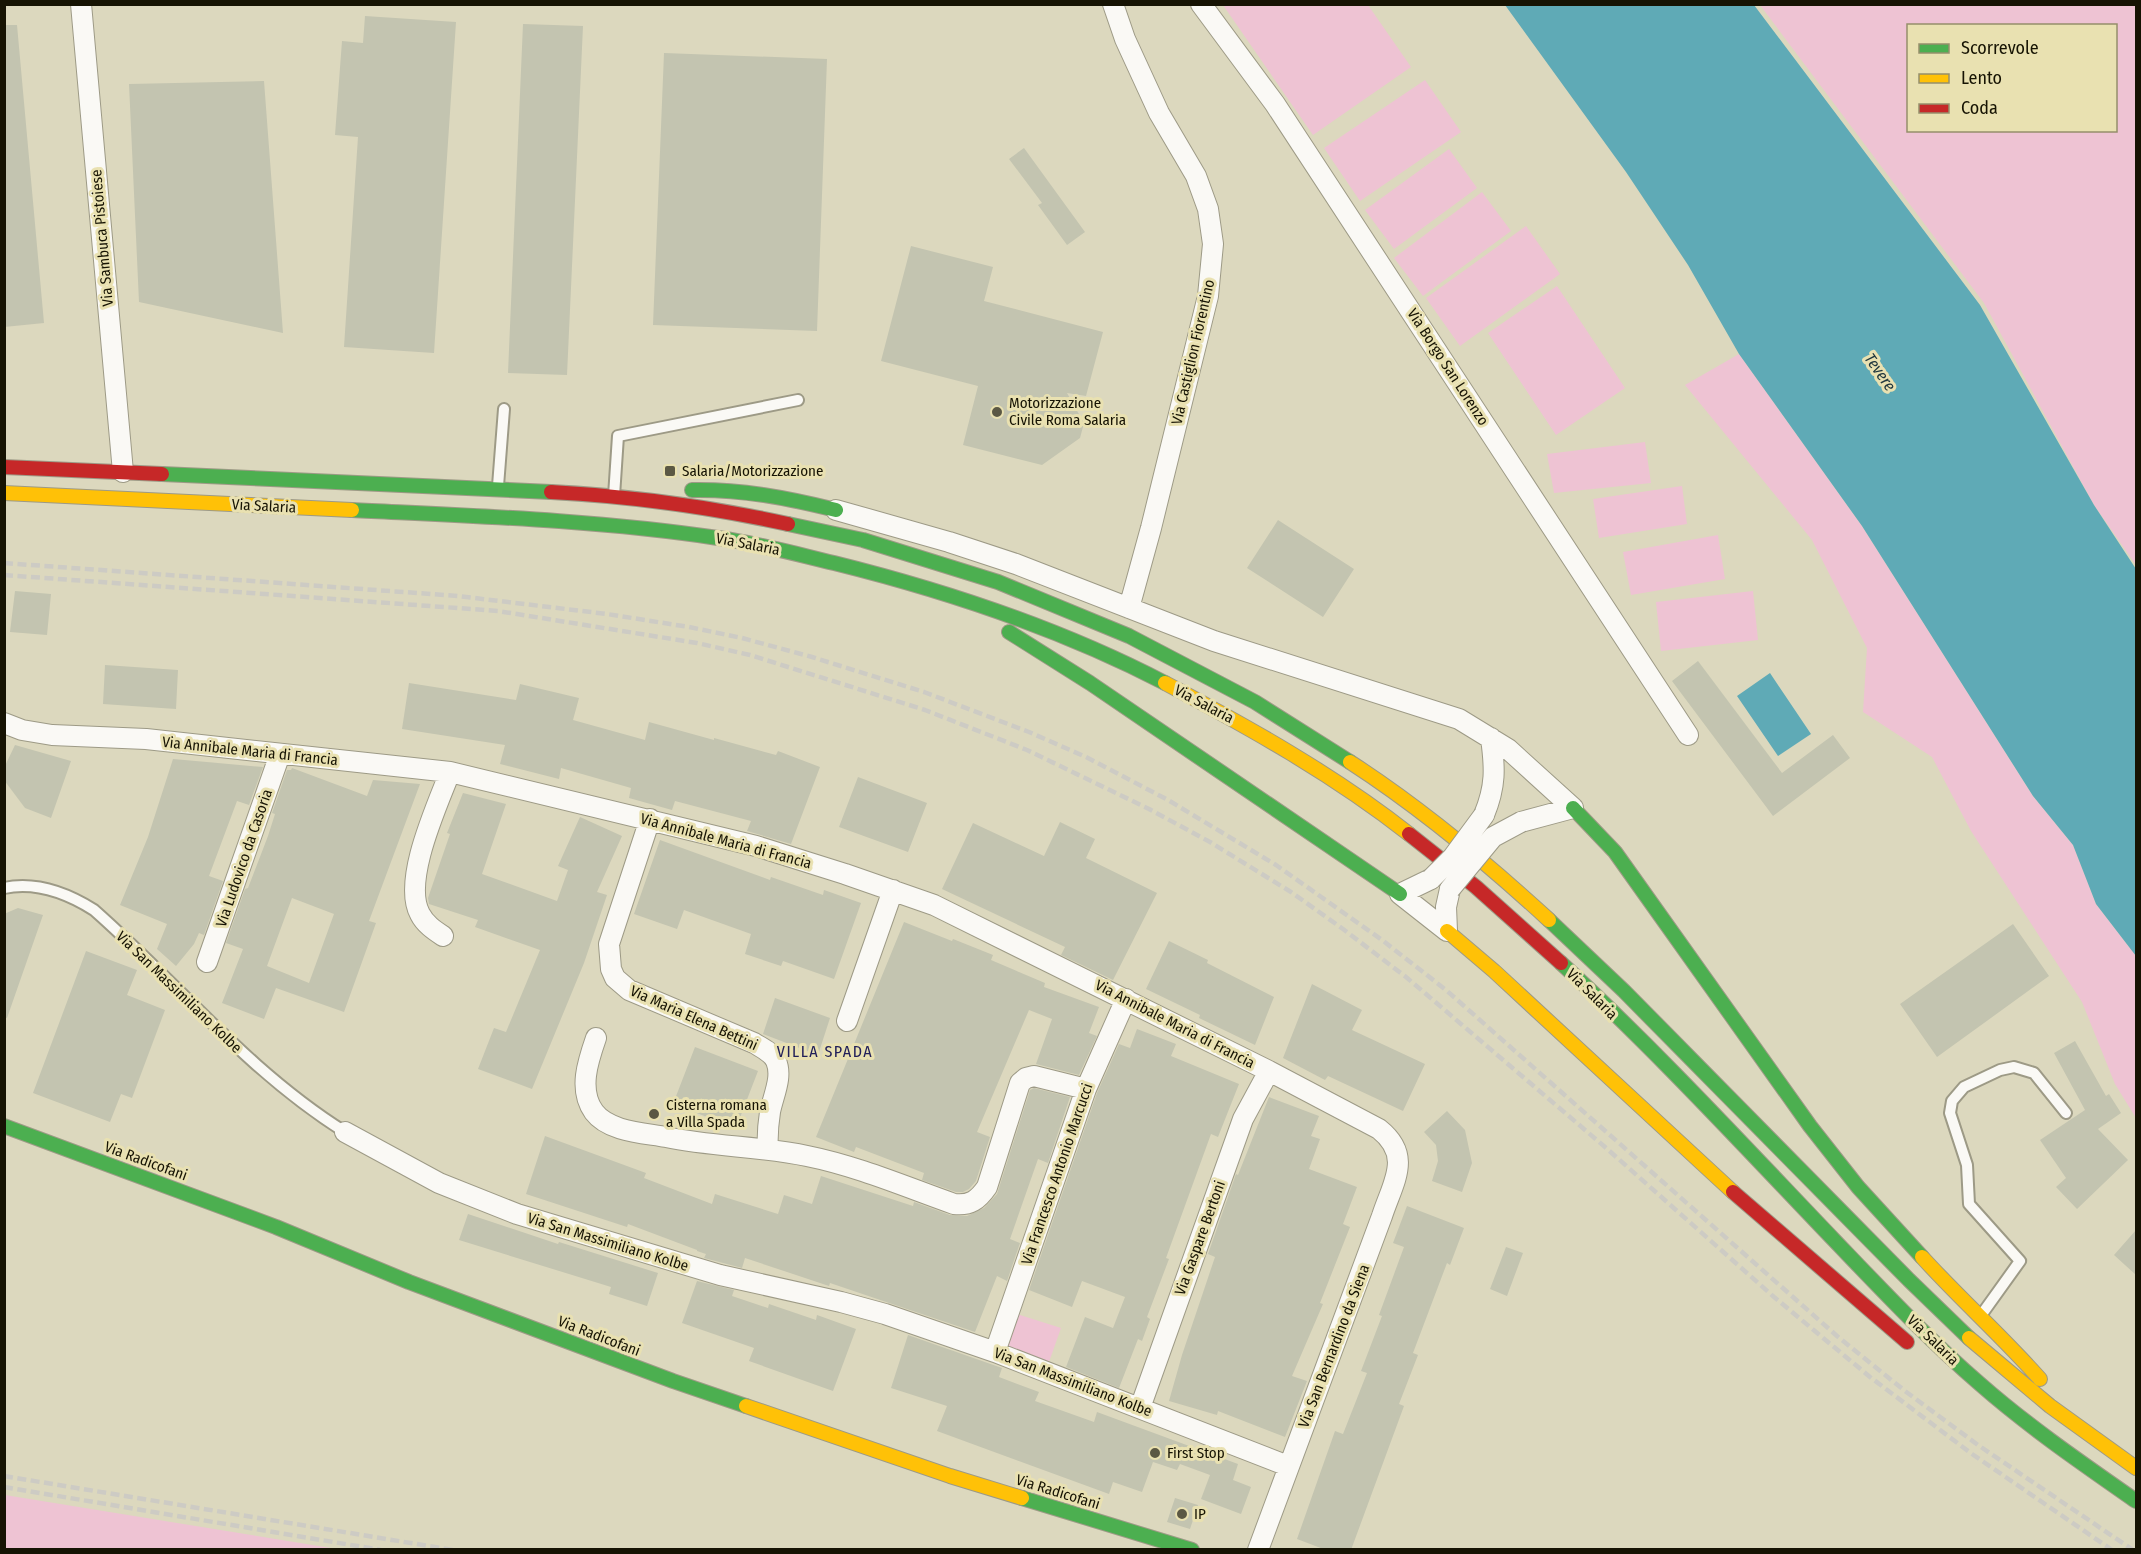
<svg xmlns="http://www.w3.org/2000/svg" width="2141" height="1554" viewBox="0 0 2141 1554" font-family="'Fira Sans Condensed',sans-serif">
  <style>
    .green { fill: #eec3d3; fill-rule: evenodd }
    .water { fill: #5faab6 }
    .building { fill: #c3c4b0; fill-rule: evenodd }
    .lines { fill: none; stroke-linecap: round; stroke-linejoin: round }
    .lane-casing { stroke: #9d9a86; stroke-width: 14 }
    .street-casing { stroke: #9d9a86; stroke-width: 22 }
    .fast-casing { stroke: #9d9a86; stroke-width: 16 }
    .slow-casing { stroke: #9d9a86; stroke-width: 16 }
    .jam-casing { stroke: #9d9a86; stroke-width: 16 }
    .lane { stroke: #faf9f5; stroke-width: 10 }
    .street { stroke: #faf9f5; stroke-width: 20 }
    .fast { stroke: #4caf50; stroke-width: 14 }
    .slow { stroke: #ffc107; stroke-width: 14 }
    .jam { stroke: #c62828; stroke-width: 14 }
    .rail { stroke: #cdcbc4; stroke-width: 4.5; stroke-dasharray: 9 4.5; stroke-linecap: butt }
    .street-bridge-casing { stroke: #9d9a86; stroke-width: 22; stroke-linecap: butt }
    .street-bridge { stroke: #faf9f5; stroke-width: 20 }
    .poi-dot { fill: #5b5844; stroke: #e9e1b1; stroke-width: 2 }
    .labels { text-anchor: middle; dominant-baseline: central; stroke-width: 6; stroke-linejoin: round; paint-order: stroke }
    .street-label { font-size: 15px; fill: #161303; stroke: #e9e1b1 }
    .poi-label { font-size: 15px; fill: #161303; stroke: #e9e1b1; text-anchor: start }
    .water-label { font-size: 16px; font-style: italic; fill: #21383f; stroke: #e9e1b1 }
    .neighbourhood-label { font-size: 16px; letter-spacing: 1.5px; fill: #222059; stroke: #e9e1b1 }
  </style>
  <rect width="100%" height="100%" fill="#dcd8be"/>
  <path class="green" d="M1223 5H1368L1411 67 1313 135Z
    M1760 5H2136V565L2094 505 1984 303ZM1908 26H2116V130H1908Z
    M1425 80 1461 132 1360 201 1324 148Z
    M1449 149 1477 188 1394 249 1365 210Z
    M1482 192 1511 231 1423 296 1394 258Z
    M1526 226 1560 274 1460 346 1426 298Z
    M1557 286 1625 388 1556 435 1488 333Z
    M1739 354 1862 526 2033 796 2073 845 2096 904 2136 956V1118L2115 1084 2082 1002 1971 831 1932 757 1863 712 1867 648 1812 540 1685 385Z
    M1645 442 1651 483 1554 493 1547 454Z
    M1682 486 1687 524 1599 538 1593 499Z
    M1718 535 1725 579 1631 595 1623 552Z
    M1753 591 1758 640 1661 651 1656 602Z
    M1014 1313 1061 1328 1049 1362 1003 1346Z
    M5 1495 337 1549H5Z"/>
  <path class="water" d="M1505 5H1754L1980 305 2094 505 2136 569V956L2096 904 2073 845 2033 796 1862 526 1739 354 1688 265 1626 172Z
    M1770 673 1811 734 1778 756 1737 696Z"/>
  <path class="building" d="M365 16 456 22 434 353 344 347 358 137 335 135 342 41 363 43Z
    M523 24 583 26 567 375 508 373Z
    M4 25H17L44 323 4 327Z
    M664 53 827 59 817 331 653 325Z
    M264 81 283 333 139 302 129 84Z
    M1024 148 1085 232 1067 245 1038 205 1042 203 1009 159Z
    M911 246 993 267 984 301 1103 332 1086 396 1067 393 1084 423 1080 438 1042 465 963 445 978 386 881 361Z
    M1278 520 1354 569 1323 617 1247 568Z
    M15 591 51 594 47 635 10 632Z
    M1698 661 1782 773 1833 735 1850 758 1773 816 1672 681Z
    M105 665 178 670 176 709 103 704Z
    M409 683 516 700 520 684 579 698 573 720 645 740 649 722 714 740V738L776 755 778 751 820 767 791 844 747 831 751 821 675 801 672 810 629 798 631 788 561 768 559 779 500 764 505 745 402 729Z
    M15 745 71 761 51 818 25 808 4 780V768Z
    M173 759 263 767 249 805 237 801 209 876 223 881 204 935 199 933 194 944 176 966 157 949 167 924 120 905 148 837Z
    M292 768 367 796 373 780 420 784 369 921 376 923 344 1012 276 988 264 1019 222 1003 243 949 226 943 245 889 248 888 268 836 275 814 272 813 287 770H291ZM292 898 334 914 309 983 267 966Z
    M858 777 927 803 908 852 839 827Z
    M463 793 506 804 482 874 557 901 568 870 558 866 580 817 622 836 597 892 607 895 584 963 532 1089 478 1069 494 1028 506 1032 540 950 475 927 478 920 429 904 428 898 450 834 447 833Z
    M1060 822 1095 839 1086 858 1157 893 1113 980 1061 955 1065 947 942 889 973 823 1044 856Z
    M660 840 770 880 771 877 823 895 824 890 861 903 834 979 783 961 781 966 745 954 751 934 684 910 677 929 634 914Z
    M18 908 43 915 7 1018 4 1017V914Z
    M904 922 952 941 953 939 993 955 991 960 1045 983 1044 987 1099 1007 1089 1033 1097 1036 1079 1075 1036 1064 1052 1019 1029 1010 977 1132 990 1137 976 1181 969 1189 963 1192H956L922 1180 924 1173 856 1147 854 1152 816 1137Z
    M2013 924 2049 976 1937 1057 1900 1004Z
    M1169 941 1208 960 1207 963 1274 997 1255 1045 1199 1018 1200 1015 1146 989Z
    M86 951 137 970 127 995 165 1010 132 1098 121 1094 110 1122 33 1093Z
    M1312 984 1362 1010 1352 1030 1425 1064 1403 1111 1328 1076 1325 1080 1283 1058Z
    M775 998 830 1018 818 1055 763 1034Z
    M1137 1029 1176 1044 1171 1056 1239 1084 1218 1137 1211 1134 1166 1258 1169 1259 1147 1317 1150 1319 1142 1341 1138 1339 1119 1388 1066 1367 1085 1317 1113 1328 1125 1297 1082 1281 1072 1307 1029 1290 1097 1093 1119 1044 1130 1048Z
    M2075 1041 2106 1096 2109 1094 2121 1113 2098 1129 2128 1160 2077 1209 2056 1187 2066 1178 2040 1140 2085 1110 2054 1053Z
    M695 1047 758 1071 736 1128 673 1104Z
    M1034 1088 1070 1097 1048 1163 1038 1159 1010 1239 1020 1243 1007 1281 997 1276 975 1332 830 1283 829 1286 745 1258 742 1268 704 1258 706 1254 697 1251V1250L628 1224 627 1227 526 1194 545 1136 646 1173 644 1178 712 1204 715 1194 778 1214 784 1195 812 1204 821 1176 913 1206 914 1202 950 1215 967 1216 984 1208 997 1194 1030 1090Z
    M1269 1097 1319 1116 1311 1136 1320 1139 1309 1169 1357 1187 1343 1224 1350 1227 1320 1303 1323 1304 1292 1376 1307 1381 1285 1437 1218 1411 1217 1415 1169 1401 1182 1355 1215 1257 1208 1254 1236 1174 1238 1175Z
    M1447 1111 1465 1130 1472 1163 1462 1192 1432 1181 1438 1161 1436 1145 1424 1132Z
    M1407 1206 1464 1228 1450 1265 1447 1263 1413 1353 1418 1355 1399 1404 1404 1406 1351 1550H1326L1297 1539 1335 1431 1343 1434 1367 1373 1361 1371 1382 1316 1379 1315 1404 1247 1393 1243Z
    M468 1214 558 1244 559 1242 658 1273 647 1306 609 1294 611 1287 459 1240Z
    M2136 1230V1275L2114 1255Z
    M1506 1247 1523 1253 1507 1296 1490 1289Z
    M697 1281 734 1290 732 1296 768 1308 769 1304 816 1320 817 1315 856 1329 833 1391 749 1361 754 1348 682 1323Z
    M908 1335 1002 1368 999 1377 1039 1392 1035 1401 1094 1422 1097 1412 1238 1464 1233 1480 1251 1487 1241 1514 1201 1499 1210 1475 1180 1464 1177 1470 1153 1462 1142 1492 1113 1482 1109 1494 937 1431 947 1406 891 1388Z
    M1175 1498 1198 1505 1190 1529 1167 1522Z"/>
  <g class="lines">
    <g class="lane-casing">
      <path id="lane" d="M498 486 504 409
        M614 496 618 436 798 400
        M4 888C37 881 67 893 94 910 178 984 249 1072 345 1132
        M1982 1314 2020 1261 1969 1204 1967 1165 1950 1113 1952 1101 1964 1087 2000 1070 2014 1067 2034 1073 2066 1113"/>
    </g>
    <g class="street-casing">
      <path id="street" d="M81 4 123 472
        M1113 4 1125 39 1159 113 1196 176 1208 209 1213 244 1208 296 1151 528 1129 608
        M1201 4 1275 104 1688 735
        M836 510 949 542 1016 564 1214 641 1459 719 1508 749 1573 808
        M4 723 22 730 52 735 146 739 450 772 756 846 845 874 934 905 1269 1071 1379 1129C1413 1156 1393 1182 1382 1216L1258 1550
        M1484 815C1496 786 1495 768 1491 738
        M650 819 609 944 611 969 615 978 629 990 754 1043C762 1048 772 1052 776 1061 783 1077 773 1096 770 1112 768 1125 767 1137 768 1150
        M1521 822 1573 808
        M1400 894 1447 931
        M1400 894 1431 879
        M1447 931 1446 907 1450 889
        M443 936C434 930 425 924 420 914 402 881 437 806 450 772
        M207 962 280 754
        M847 1021 893 890
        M596 1038C588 1061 578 1090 594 1112 609 1132 645 1133 666 1137 713 1147 761 1146 807 1156 857 1166 906 1187 954 1204 970 1206 978 1200 987 1187L1020 1083 1026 1078 1034 1076 1086 1089
        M345 1132 439 1183 517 1214 720 1275 841 1302 885 1314 995 1352 1288 1466
        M995 1352 1086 1089 1126 999
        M1140 1408 1243 1119 1269 1071"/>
    </g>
    <g class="fast-casing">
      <path id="fast" d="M162 474 551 492
        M692 490C741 489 788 498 836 510
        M352 510C474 516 598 520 718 538 757 543 796 554 834 563 947 591 1061 629 1165 683
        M788 524 863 540 998 582 1129 636 1255 702 1350 762
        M1009 632 1090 683 1400 894
        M1573 808 1615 852 1810 1126 1858 1187 1922 1257
        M1549 920 1624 991 1909 1280 1969 1338
        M1561 963C1657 1051 1745 1147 1835 1241 1882 1290 1929 1340 1980 1384 2029 1427 2083 1464 2136 1501
        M4 1126 276 1227 409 1282 673 1381 746 1406
        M1022 1498 1192 1550"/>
    </g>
    <g class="slow-casing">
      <path id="slow" d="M4 493 352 510
        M1165 683C1250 728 1334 775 1409 834
        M1350 762C1421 808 1487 863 1549 920
        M1447 931 1494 971 1733 1192
        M1922 1257C1960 1299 2002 1336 2040 1379
        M1969 1338 2050 1406 2136 1468
        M746 1406 950 1476 1022 1498"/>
    </g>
    <g class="jam-casing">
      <path id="jam" d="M4 467 162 474
        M551 492C630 496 710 507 788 524
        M1409 834 1476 887 1561 963
        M1733 1192 1907 1342"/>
    </g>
    <use href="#lane" class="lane"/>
    <use href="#street" class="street"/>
    <use href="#fast" class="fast"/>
    <use href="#slow" class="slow"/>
    <use href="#jam" class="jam"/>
    <path class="rail" d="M4 563 458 596 607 614 689 627 742 638 812 657 924 692 1029 732 1086 757 1168 800 1276 865 1382 940 1446 990 1837 1336 1905 1391 1978 1445 2133 1550
      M4 575 498 611 697 643 750 655 925 710 1027 750 1149 809 1210 842 1291 892 1343 929 1406 977 1605 1147 1774 1297 1870 1377 1972 1454 2112 1550
      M4 1476 453 1550
      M4 1487 381 1550"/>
    <g class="street-bridge-casing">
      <path id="street-bridge" d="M1431 879 1453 857 1484 815
        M1450 889 1493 837 1521 822"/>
    </g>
    <use href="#street-bridge" class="street-bridge"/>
  </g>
  <g class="poi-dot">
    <circle cx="997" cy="412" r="6"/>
    <rect x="664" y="465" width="12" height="12" rx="3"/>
    <circle cx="654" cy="1114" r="6"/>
    <circle cx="1155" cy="1453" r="6"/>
    <circle cx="1182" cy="1514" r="6"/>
  </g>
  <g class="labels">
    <g class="street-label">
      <text transform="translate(102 238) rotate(-95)">Via Sambuca Pistoiese</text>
      <text transform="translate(1193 352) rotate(-77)">Via Castiglion Fiorentino</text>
      <text transform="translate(1448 367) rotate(57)">Via Borgo San Lorenzo</text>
      <text transform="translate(264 506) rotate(3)">Via Salaria</text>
      <text transform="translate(748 544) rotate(11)">Via Salaria</text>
      <text transform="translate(1204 704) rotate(28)">Via Salaria</text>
      <text transform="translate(250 751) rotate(6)">Via Annibale Maria di Francia</text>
      <text transform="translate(726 841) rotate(15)">Via Annibale Maria di Francia</text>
      <text transform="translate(244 858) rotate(-71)">Via Ludovico da Casoria</text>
      <text transform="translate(179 992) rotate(44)">Via San Massimiliano Kolbe</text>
      <text transform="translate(1592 994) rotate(45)">Via Salaria</text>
      <text transform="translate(694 1018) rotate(24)">Via Maria Elena Bettini</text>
      <text transform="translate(1175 1024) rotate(27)">Via Annibale Maria di Francia</text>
      <text transform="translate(146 1161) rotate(20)">Via Radicofani</text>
      <text transform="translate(1057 1174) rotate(-71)">Via Francesco Antonio Marcucci</text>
      <text transform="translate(1200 1238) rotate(-70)">Via Gaspare Bertoni</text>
      <text transform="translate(608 1242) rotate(17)">Via San Massimiliano Kolbe</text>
      <text transform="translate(599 1336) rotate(21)">Via Radicofani</text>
      <text transform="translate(1933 1340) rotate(44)">Via Salaria</text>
      <text transform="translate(1334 1346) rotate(-69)">Via San Bernardino da Siena</text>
      <text transform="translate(1073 1382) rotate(21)">Via San Massimiliano Kolbe</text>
      <text transform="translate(1058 1492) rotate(17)">Via Radicofani</text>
    </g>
    <g class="poi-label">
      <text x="1009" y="403">Motorizzazione<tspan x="1009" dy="17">Civile Roma Salaria</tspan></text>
      <text x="682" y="471">Salaria/Motorizzazione</text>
      <text x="666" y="1105">Cisterna romana<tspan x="666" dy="17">a Villa Spada</tspan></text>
      <text x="1167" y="1453">First Stop</text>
      <text x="1194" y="1514">IP</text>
    </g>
    <g class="water-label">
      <text transform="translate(1880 372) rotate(55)">Tevere</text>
    </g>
    <g class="neighbourhood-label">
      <text x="825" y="1051">VILLA SPADA</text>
    </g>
  </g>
  <rect width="2141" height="1554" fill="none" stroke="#161303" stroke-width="12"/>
  <rect x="1907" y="24" width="210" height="108" fill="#e9e1b1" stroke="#958f6b" stroke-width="1.5"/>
  <rect x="1919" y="44" width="30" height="9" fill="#4caf50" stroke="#958f6b" stroke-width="1.5"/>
  <text x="1961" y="54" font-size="18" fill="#161303">Scorrevole</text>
  <rect x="1919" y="74" width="30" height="9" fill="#ffc107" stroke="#958f6b" stroke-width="1.5"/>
  <text x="1961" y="84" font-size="18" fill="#161303">Lento</text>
  <rect x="1919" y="104" width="30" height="9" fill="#c62828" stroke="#958f6b" stroke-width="1.5"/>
  <text x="1961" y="114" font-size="18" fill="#161303">Coda</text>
</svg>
